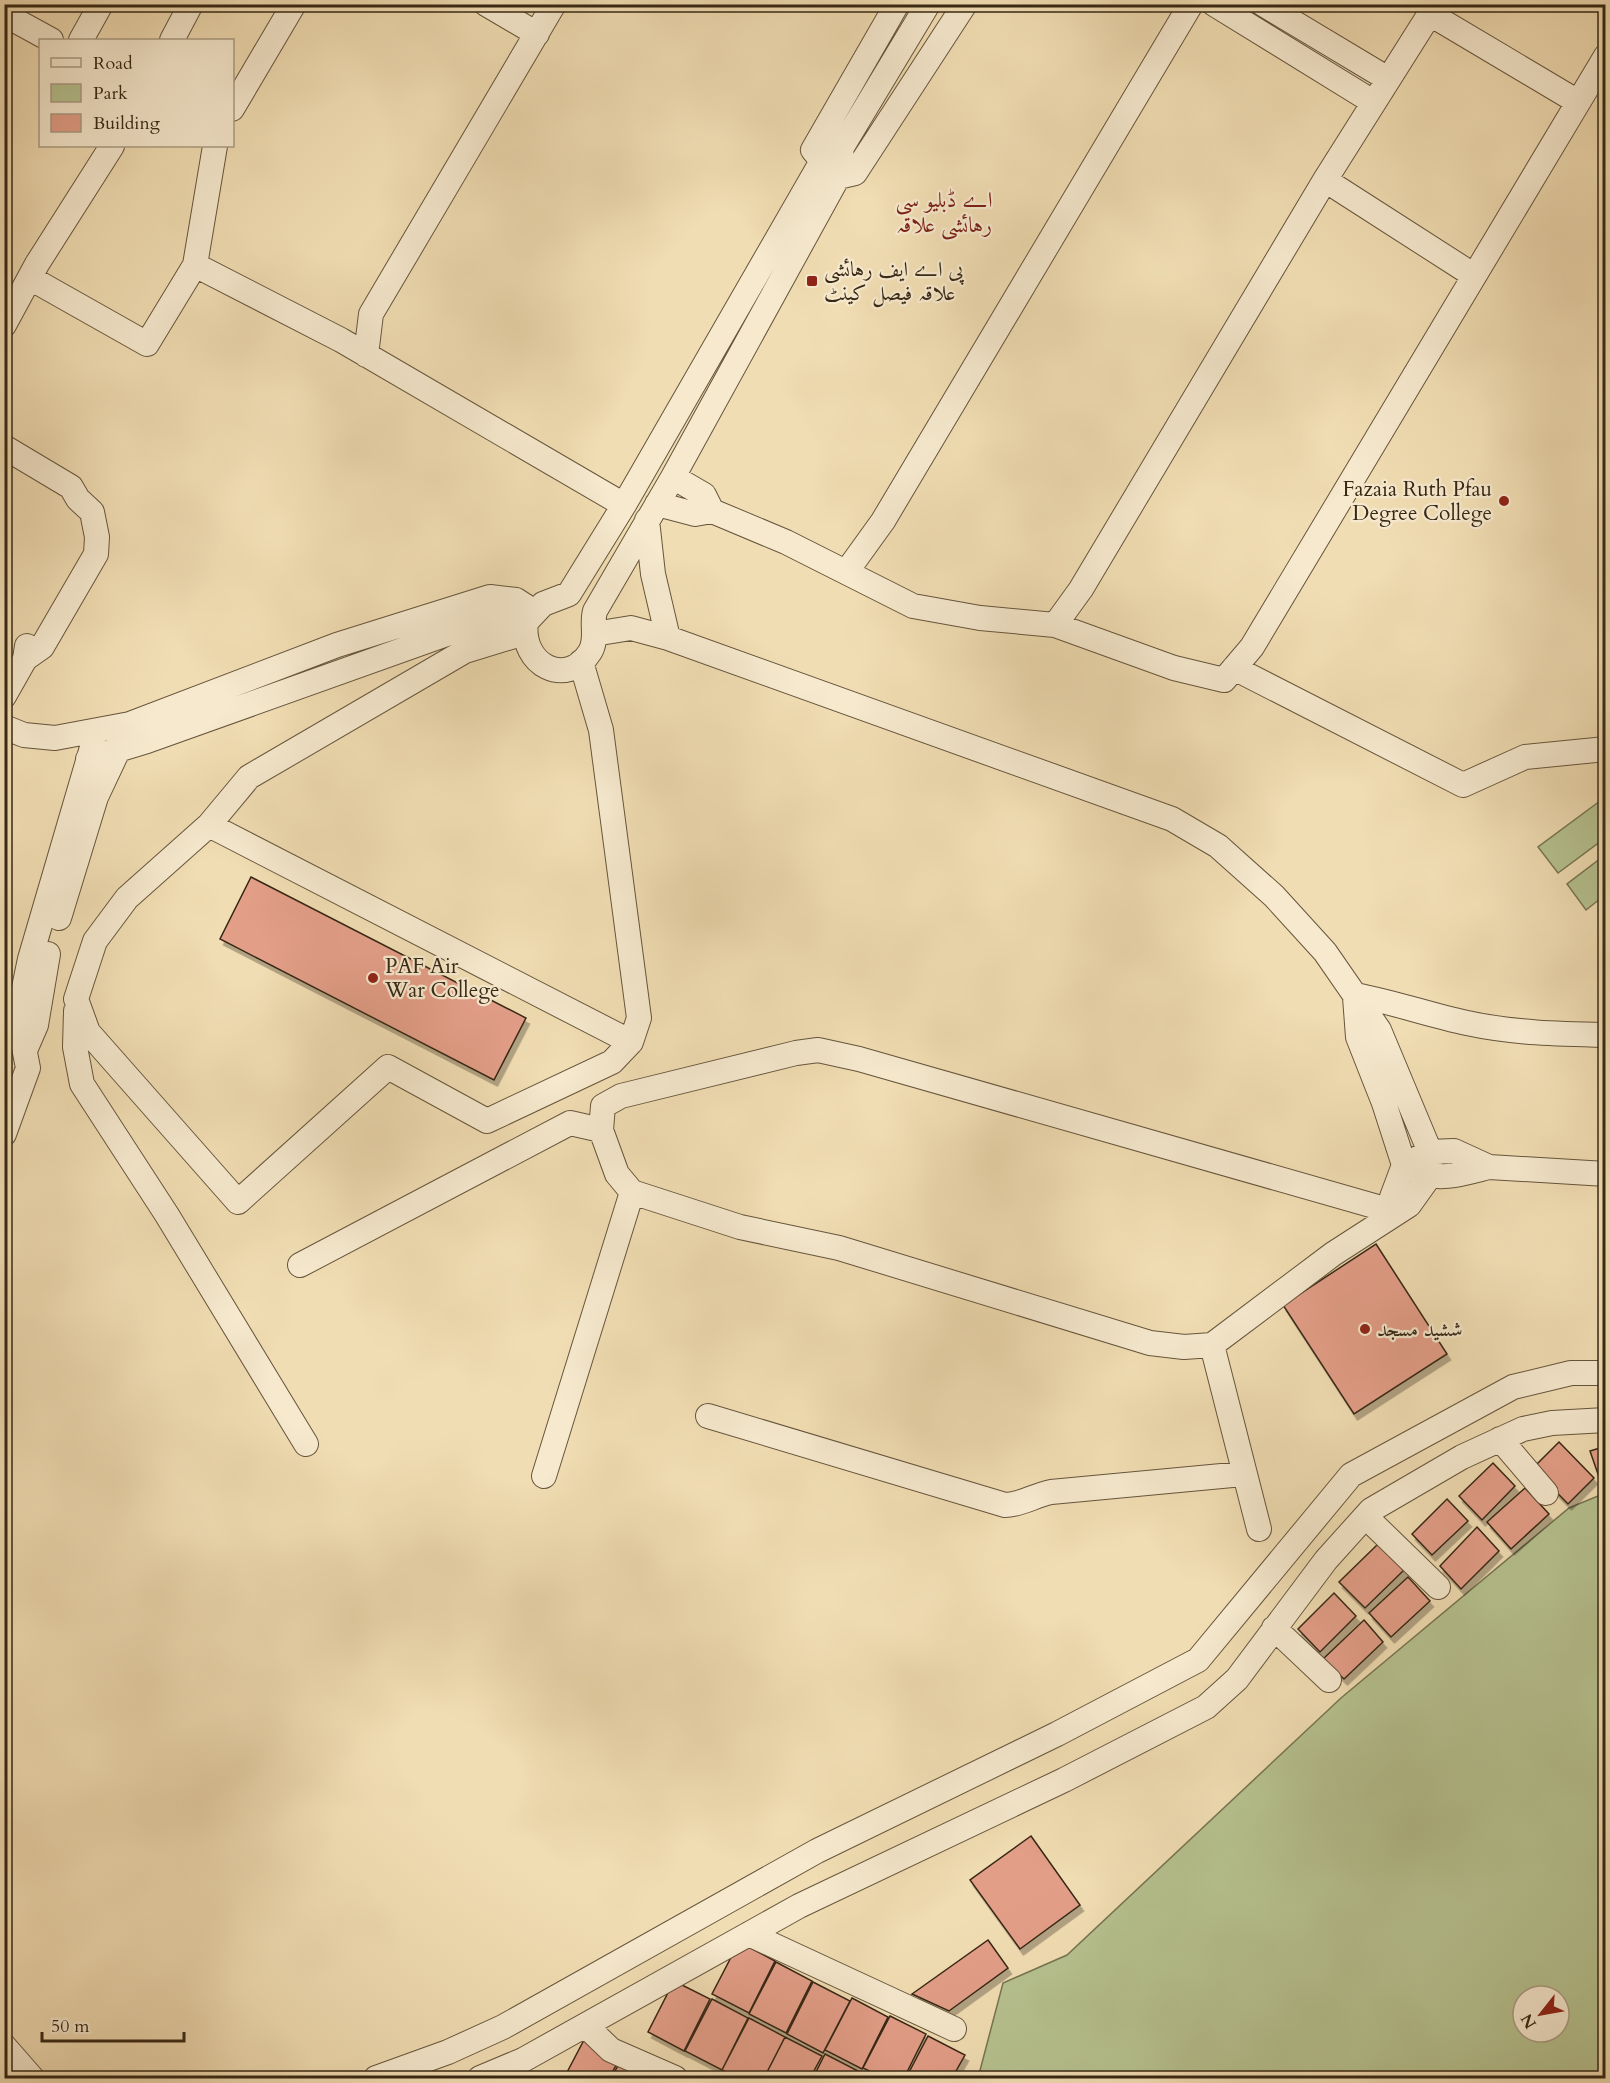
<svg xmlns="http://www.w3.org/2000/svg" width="1610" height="2083" viewBox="0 0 1610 2083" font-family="Cardo,Amiri,serif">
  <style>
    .green { fill: #b6c290; stroke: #767552; stroke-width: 1.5; fill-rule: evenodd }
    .building { fill: #e39e88; stroke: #372815; stroke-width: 1.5; filter: url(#shadow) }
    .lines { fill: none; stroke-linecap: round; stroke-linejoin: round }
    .minor-casing { stroke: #66553c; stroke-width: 26 }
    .minor { stroke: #f6e9ce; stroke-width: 24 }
    .poi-dot { fill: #8f2418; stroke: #f6e9ce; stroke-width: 2 }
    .labels { text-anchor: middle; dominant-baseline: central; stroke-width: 4.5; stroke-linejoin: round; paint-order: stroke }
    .poi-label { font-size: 21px; fill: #372815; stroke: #f6e9ce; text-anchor: start }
    .neighbourhood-label { font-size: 22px; fill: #7a1f14; stroke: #f6e9ce }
  </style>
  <defs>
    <filter id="shadow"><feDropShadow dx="3.5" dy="6" stdDeviation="0" flood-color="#0004"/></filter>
  </defs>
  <rect width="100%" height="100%" fill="#f1ddb3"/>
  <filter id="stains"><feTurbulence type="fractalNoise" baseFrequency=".00333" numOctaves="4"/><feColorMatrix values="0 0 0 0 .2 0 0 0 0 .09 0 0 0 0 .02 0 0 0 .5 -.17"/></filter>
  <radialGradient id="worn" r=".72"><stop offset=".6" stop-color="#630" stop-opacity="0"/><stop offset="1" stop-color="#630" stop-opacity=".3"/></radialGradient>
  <path class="green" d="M1600 801 1605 808V838L1558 873 1538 847Z
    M1605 855V895L1586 910 1567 884Z
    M1605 1493V2078H978L1003 1983 1067 1955 1341 1698 1569 1508ZM1523 1996H1559V2032H1523Z"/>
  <path class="building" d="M251 877 526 1018 494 1080 220 939Z
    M1376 1244 1447 1354 1354 1414 1283 1305Z
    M1559 1442 1594 1478 1568 1504 1533 1468Z
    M1606 1446V1479L1600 1480 1590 1451Z
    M1493 1463 1515 1486 1482 1520 1459 1496Z
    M1525 1488 1549 1514 1511 1549 1487 1522Z
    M1447 1499 1468 1521 1432 1555 1412 1534Z
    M1477 1527 1499 1551 1461 1589 1440 1566Z
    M1378 1544 1404 1570 1365 1608 1339 1582Z
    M1408 1577 1430 1601 1391 1637 1369 1613Z
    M1334 1593 1356 1616 1320 1652 1298 1629Z
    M1364 1620 1383 1642 1344 1679 1323 1659Z
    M1031 1836 1080 1905 1020 1949 970 1880Z
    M988 1940 1008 1968 949 2011 912 1994Z
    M739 1942 775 1961 749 2013 712 1994Z
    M776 1962 812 1981 786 2033 749 2014Z
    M674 1981 710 1999 684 2051 648 2032Z
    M813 1982 850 2001 823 2053 787 2034Z
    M852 1998 888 2017 862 2069 825 2050Z
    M712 1999 748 2018 722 2070 685 2051Z
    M890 2016 926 2034 904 2078H884L863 2068Z
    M749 2018 785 2037 764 2078H739L722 2070Z
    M928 2036 965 2055 952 2078H906Z
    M785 2037 822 2056 810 2078H764Z
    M584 2040 620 2058 609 2078H564Z
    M825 2054 862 2073 859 2078H813Z
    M623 2057 656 2078H611Z
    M864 2072 876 2078H861Z"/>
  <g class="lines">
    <g class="minor-casing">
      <path id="minor" d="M486 4 537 34
        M1214 4 1373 102
        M1263 4 1388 79
        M1430 14 1578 102
        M9 17 51 40
        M81 40 101 4
        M172 40 191 4
        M232 109 294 4
        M842 147 838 177 673 477 595 611C591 625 598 639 590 652 567 689 520 665 526 622L543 604 569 594 624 505 822 161 842 147 928 4
        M822 161 813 150 897 4
        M838 177 855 173 965 4
        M1325 180 1473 275
        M195 265 341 340 624 505
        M30 278 147 344 195 265 215 146
        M4 325 37 264 112 146
        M366 355 371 314 554 4
        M4 447 71 487 78 499 92 512 97 537 96 554 42 647 25 659
        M673 477 704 495 712 511
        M657 504 695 514 712 511 786 542 913 606 980 618 1055 625 1174 668 1224 680 1252 647 1606 56
        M647 520 653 574 668 638
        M847 571 883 521 1191 4
        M1055 625 1081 589 1325 180 1436 4
        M524 633 465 651 249 777 209 825 127 898 95 941 76 999 88 1032 238 1202 388 1067 487 1121 612 1062 631 1042 639 1018 601 730 581 662
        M594 634 631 628 668 638 1172 819 1218 846 1274 896 1325 952 1379 1030 1430 1152 1429 1177 1409 1205 1333 1254 1212 1345 1184 1347 1150 1343 839 1248 740 1227 632 1192 617 1174 601 1130 603 1106 621 1096 796 1053 818 1050 859 1059 1395 1212
        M1234 668 1463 785 1525 757 1606 749
        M4 696 25 659 27 646
        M4 727 24 735 55 738 130 724 337 645 490 597 516 600 533 611
        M88 759 147 741 486 620 526 622
        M209 825 631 1042
        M59 918 96 797 122 742
        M1355 995C1393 1002 1429 1015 1467 1023 1513 1033 1559 1034 1606 1035
        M1355 997 1358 1037 1384 1103 1404 1165 1392 1197 1395 1212
        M76 1011 75 1047 82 1084 167 1215 306 1444
        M26 1048 36 1025 48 954
        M4 1134 28 1068 18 1017 30 959 93 744
        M1418 1158 1430 1152 1454 1151 1489 1167 1606 1174
        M1416 1171C1439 1182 1465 1173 1489 1167
        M300 1265 570 1123 601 1130
        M1212 1345 1259 1529
        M708 1416 1005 1505C1021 1505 1035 1495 1051 1492L1243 1474
        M1500 1439 1546 1493
        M544 1476 632 1192
        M1366 1517 1438 1587
        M1274 1628 1329 1680
        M749 1934 954 2029
        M586 2026 611 2050 675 2078
        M4 2046 32 2078
        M376 2078 448 2052 503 2027 817 1851 1057 1734 1198 1660 1351 1475 1513 1387 1571 1373H1606
        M480 2078 523 2060 799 1906 1064 1780 1206 1707 1237 1679 1326 1560 1371 1510 1462 1457 1523 1429 1552 1423 1606 1420"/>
    </g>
    <use href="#minor" class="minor"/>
  </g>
  <g class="poi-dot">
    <rect x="806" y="275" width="12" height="12" rx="3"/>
    <circle cx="1504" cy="501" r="6"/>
    <circle cx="373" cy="978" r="6"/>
    <circle cx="1365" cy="1329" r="6"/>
  </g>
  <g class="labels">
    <g class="poi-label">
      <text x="824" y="269">پی اے ایف رہائشی<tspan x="824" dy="24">علاقہ فیصل کینٹ</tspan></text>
      <text x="1492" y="489" text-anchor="end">Fazaia Ruth Pfau<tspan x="1492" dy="24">Degree College</tspan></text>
      <text x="385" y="966">PAF Air<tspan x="385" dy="24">War College</tspan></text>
      <text x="1377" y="1329">ششید مسجد</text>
    </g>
    <g class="neighbourhood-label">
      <text x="944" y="200">اے ڈبلیو سی<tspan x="944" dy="25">رہائشی علاقہ</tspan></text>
    </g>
  </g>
  <rect width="1610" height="2083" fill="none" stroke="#f1ddb3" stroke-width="24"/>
  <rect x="6" y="6" width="1598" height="2071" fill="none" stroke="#372815" stroke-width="3"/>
  <rect x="12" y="12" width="1586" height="2059" fill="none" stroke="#372815" stroke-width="1.5"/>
  <rect x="39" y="39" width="195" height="108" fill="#f6e9ce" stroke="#aa9c84" stroke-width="1.5"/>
  <rect x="51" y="58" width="30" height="9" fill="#f6e9ce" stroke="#aa9c84" stroke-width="1.5"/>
  <text x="93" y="69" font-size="18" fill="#372815">Road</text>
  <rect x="51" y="84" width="30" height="18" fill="#b6c290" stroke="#aa9c84" stroke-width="1.5"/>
  <text x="93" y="99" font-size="18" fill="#372815">Park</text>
  <rect x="51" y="114" width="30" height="18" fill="#e39e88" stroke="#aa9c84" stroke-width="1.5"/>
  <text x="93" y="129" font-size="18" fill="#372815">Building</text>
  <g transform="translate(1541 2014) rotate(239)"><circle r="28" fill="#f6e9ce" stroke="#aa9c84" stroke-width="1.5"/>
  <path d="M0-4.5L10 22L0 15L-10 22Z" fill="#8f2418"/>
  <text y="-9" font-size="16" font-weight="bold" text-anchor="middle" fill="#372815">N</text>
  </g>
  <path d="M42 2032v9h142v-9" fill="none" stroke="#372815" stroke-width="3"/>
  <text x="51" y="2032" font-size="18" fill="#372815" stroke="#f6e9ce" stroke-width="4.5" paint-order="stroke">50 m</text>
  <rect width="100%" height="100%" filter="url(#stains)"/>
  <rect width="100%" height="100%" fill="url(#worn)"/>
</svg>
